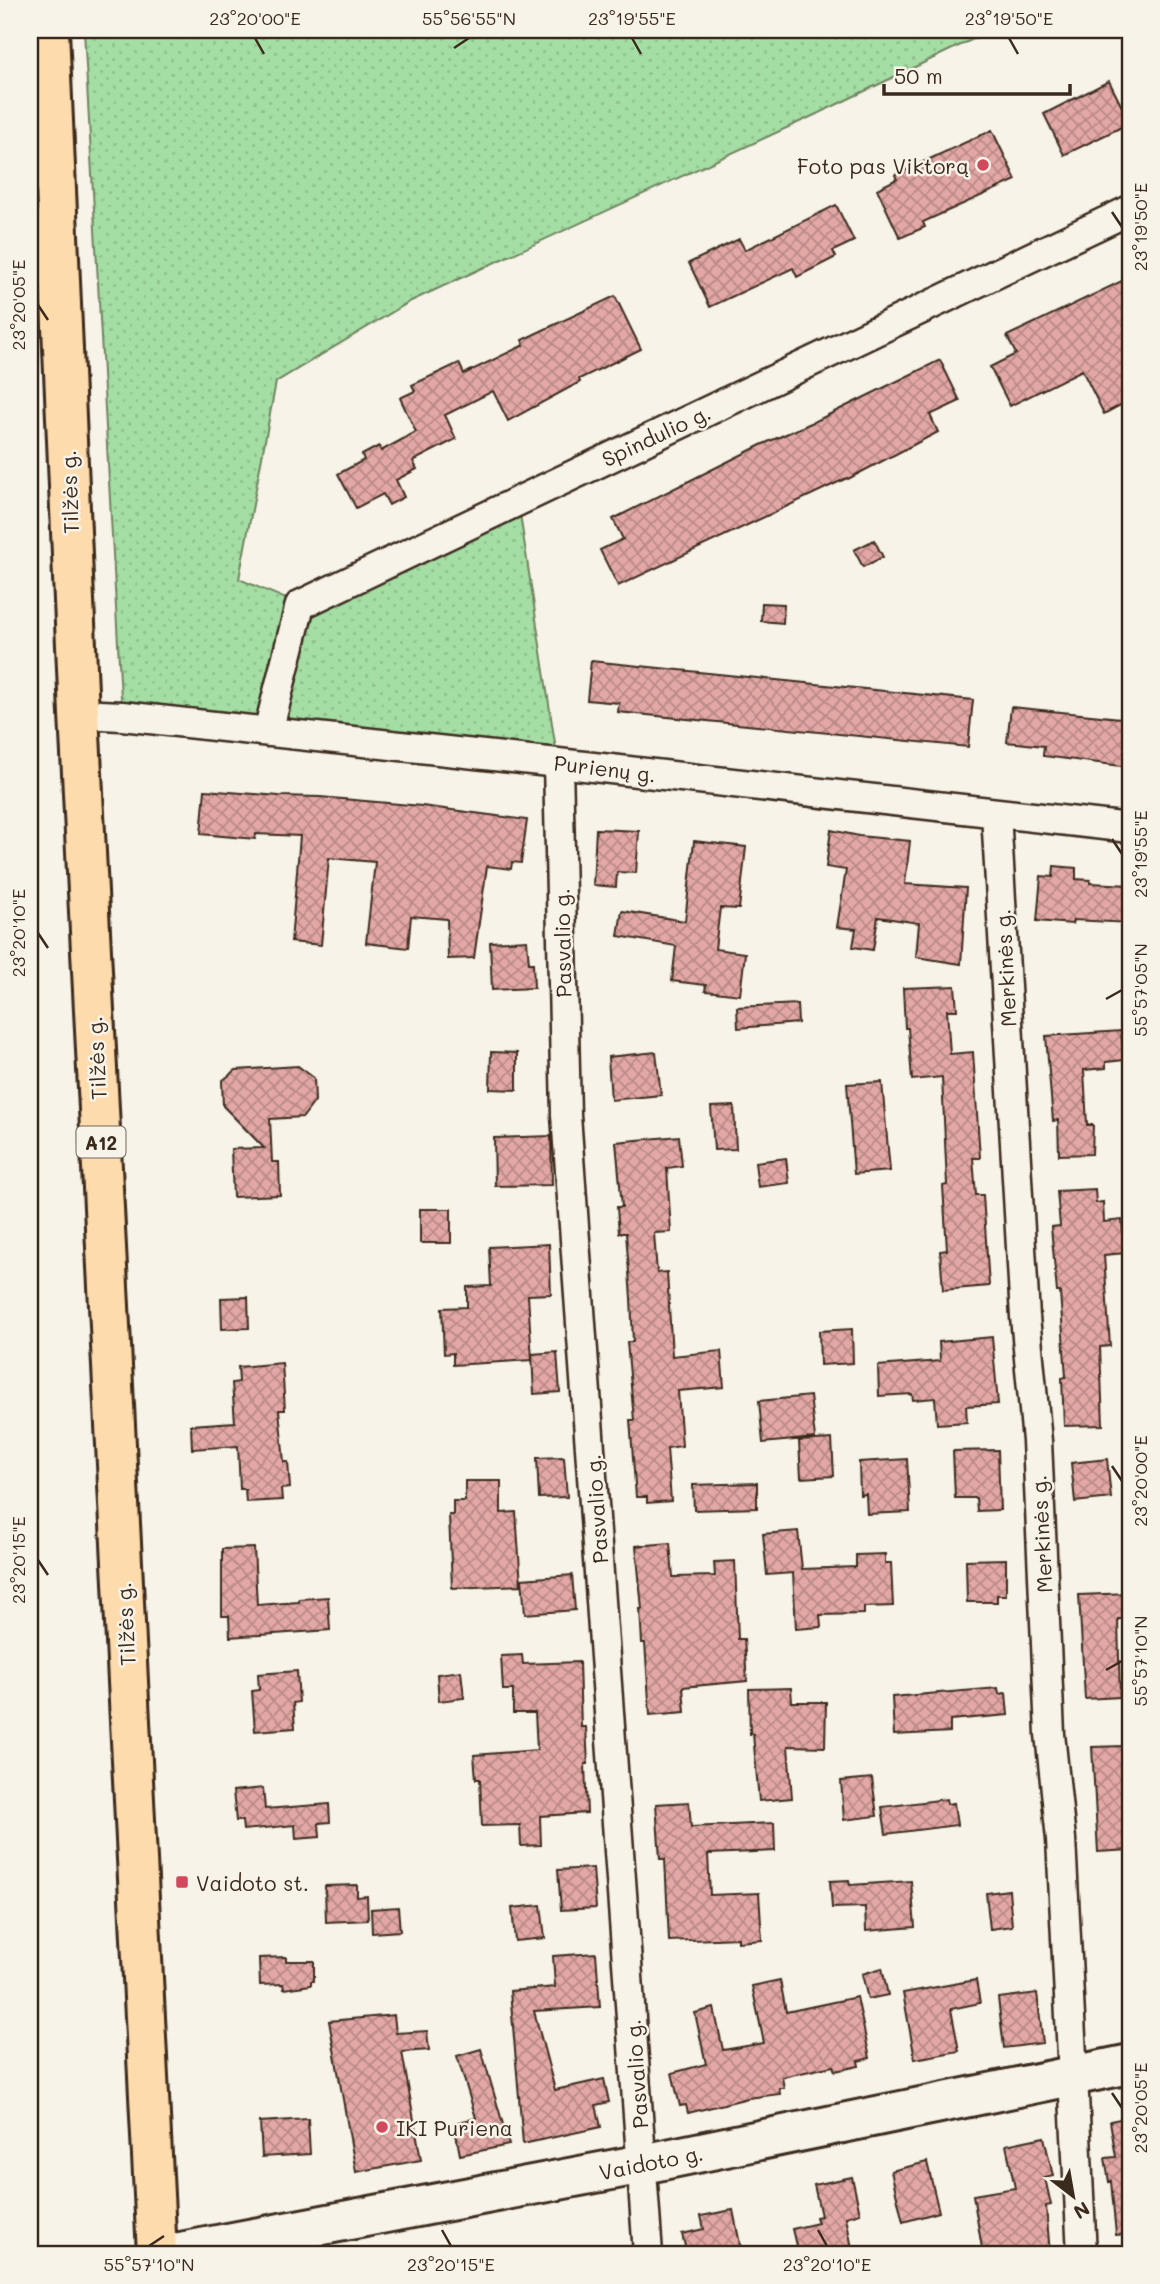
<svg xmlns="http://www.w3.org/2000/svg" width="1160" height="2284" viewBox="0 0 1160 2284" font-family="Mali,sans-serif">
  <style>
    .grass { fill: url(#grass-dots); stroke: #708461; stroke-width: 2 }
    .building { fill: url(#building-cross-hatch); stroke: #3b2a1e; stroke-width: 2 }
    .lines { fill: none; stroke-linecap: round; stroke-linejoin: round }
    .street-casing { stroke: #3b2a1e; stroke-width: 33 }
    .secondary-casing { stroke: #3b2a1e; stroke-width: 44 }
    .highway-casing { stroke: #3b2a1e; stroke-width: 44 }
    .street { stroke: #f7f3e8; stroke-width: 28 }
    .secondary { stroke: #f7f3e8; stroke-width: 38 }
    .highway { stroke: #fedbac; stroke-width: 38 }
    .ticks { fill: none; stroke: #3b2a1e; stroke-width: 2.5 }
    .poi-dot { fill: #d1495b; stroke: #f7f3e8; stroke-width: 2.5 }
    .labels { text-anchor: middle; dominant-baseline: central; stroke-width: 5; stroke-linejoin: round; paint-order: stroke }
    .shield { fill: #f7f3e8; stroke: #73665b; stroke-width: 2 }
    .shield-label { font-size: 19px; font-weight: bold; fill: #3b2a1e }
    .poi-label { font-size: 21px; fill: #3b2a1e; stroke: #f7f3e8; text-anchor: start }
    .street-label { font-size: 21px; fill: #3b2a1e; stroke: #f7f3e8 }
    .neatline { fill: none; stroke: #3b2a1e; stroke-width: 2.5 }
    .ticks-label { font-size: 18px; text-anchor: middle; fill: #3b2a1e }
  </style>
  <defs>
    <pattern id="grass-dots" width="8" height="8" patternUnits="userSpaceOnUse" patternTransform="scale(1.75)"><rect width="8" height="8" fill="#a4dea4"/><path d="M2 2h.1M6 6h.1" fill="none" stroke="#8ebf8d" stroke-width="1.8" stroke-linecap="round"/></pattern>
    <pattern id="building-cross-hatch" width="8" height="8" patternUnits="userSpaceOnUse" patternTransform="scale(1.75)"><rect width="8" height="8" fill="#e3a8a6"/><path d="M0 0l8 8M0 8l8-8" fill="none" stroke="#b98987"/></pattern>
  </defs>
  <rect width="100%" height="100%" fill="#f7f3e8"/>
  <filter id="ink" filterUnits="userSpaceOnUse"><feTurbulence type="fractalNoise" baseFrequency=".0143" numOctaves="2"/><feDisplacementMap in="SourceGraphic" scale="14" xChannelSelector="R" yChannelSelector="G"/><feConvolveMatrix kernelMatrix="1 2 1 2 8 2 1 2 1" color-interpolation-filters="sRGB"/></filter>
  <g filter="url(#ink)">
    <path class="grass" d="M84 30H992L819 113 411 301 276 382 239 579 300 605 518 501 558 763 122 716Z"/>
    <path class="building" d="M1109 81 1130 123 1064 155 1044 114Z
      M992 130 1016 180 923 222 925 227 900 238 877 189 897 179 895 175Z
      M836 205 854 241 833 251 836 257 797 277 793 268 710 307 689 263 739 239 745 250Z
      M1130 277V400L1104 414 1082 370 1010 406 990 367 1016 354 1007 336Z
      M615 296 641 349 579 379 580 382 508 421 493 391 445 415 456 439 413 461 417 469 396 480 404 497 389 505 383 494 356 508 338 474 364 460 362 455 379 446 381 451 416 432 400 398 415 391 412 385 459 363 464 374 524 345 522 340Z
      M940 360 960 401 930 415 938 432 848 479 847 478 618 586 600 550 623 539 613 519 761 445 818 420Z
      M874 540 883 557 863 567 854 550Z
      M762 603 784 604 783 623 761 621Z
      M591 661 973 700 968 747 618 712 619 703 587 700Z
      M1011 707 1130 719V767L1043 756 1044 746 1007 742Z
      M205 790 279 796 320 797 422 806 527 820 521 863 512 862 511 869 487 866 474 958 448 959 447 919 411 916 408 948 366 943 375 862 329 858 321 945 291 942 300 836 256 834 255 839 201 834Z
      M596 829 639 831 636 873 617 872 616 887 593 885Z
      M831 830 859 836 910 841 905 884 966 888 961 964 916 957 919 923 878 917 873 950 853 947 856 929 837 927 846 870 826 867Z
      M694 841 746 847 739 909 720 908 715 949 745 953 740 995 705 991 706 985 672 981 676 946 618 936 622 911 685 921Z
      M1054 866 1076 868V879L1090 880V883L1130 885V923L1073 920 1072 924 1037 921 1041 876 1053 877Z
      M527 940 529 963H533L534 988 492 990 490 942Z
      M955 986 957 1010H947L950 1054 973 1052 980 1158H973L976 1195H983L989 1286 943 1290 940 1251 947 1250 943 1186 947 1185 942 1077 912 1080 908 1028H905L903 988Z
      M797 1004 798 1023 738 1028 737 1007Z
      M1121 1031 1124 1060 1106 1062V1068L1084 1070 1087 1125H1093L1092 1154 1059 1155 1058 1120 1053 1121 1046 1036Z
      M491 1052 517 1053V1090L490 1089Z
      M656 1052 661 1095 611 1100 608 1057Z
      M298 1066 314 1078 315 1101 303 1117 270 1119 272 1162H279L280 1195 233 1197 231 1149 264 1148 223 1106 222 1081 236 1070Z
      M882 1082 890 1171 854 1174 847 1084Z
      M734 1106 736 1149 714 1150 711 1107Z
      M551 1136 552 1185 495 1186 494 1138Z
      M679 1136 682 1166 667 1168 671 1232 654 1233 657 1273 667 1272 672 1356 721 1351 724 1387 678 1391 682 1446 667 1448 671 1501 647 1503V1497H636L630 1420H634L627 1342H633L631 1298 626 1233H619L617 1207H622L616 1142Z
      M786 1158 789 1183 758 1187 755 1162Z
      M1095 1189 1096 1203 1103 1202 1104 1222 1122 1220 1125 1253 1104 1255 1110 1346 1100 1347 1103 1425 1064 1426 1062 1378 1066 1377 1060 1292H1057L1051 1227 1060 1226 1057 1191Z
      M420 1209H451V1243H420Z
      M549 1244 551 1294 528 1295 532 1360 453 1365V1353L444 1354 442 1308 467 1307V1287L491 1286 489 1247Z
      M248 1297 249 1328 222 1329 221 1298Z
      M852 1329 853 1363 820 1365 819 1331Z
      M992 1337 998 1404 966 1406 967 1422 937 1424 935 1398 913 1400 912 1394 879 1396 878 1366 940 1361 939 1342Z
      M557 1352 560 1392 534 1394 532 1354Z
      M282 1363 285 1410H279L284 1462H288L290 1488 281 1489 282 1500 246 1502 245 1489H240L238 1446 192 1449 191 1425 235 1422 232 1383 239 1382 238 1367Z
      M810 1396 815 1438 763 1443 759 1401Z
      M832 1439 834 1476 801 1478 799 1441Z
      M998 1450 1000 1510 977 1511 976 1498H955L953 1451Z
      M564 1457 567 1497 539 1498 537 1458Z
      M907 1459 910 1512 867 1514 866 1494 860 1495 859 1462Z
      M1107 1459 1111 1498 1075 1502 1071 1463Z
      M465 1481H501V1513L516 1512 521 1585 452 1588 449 1515H453V1501H465Z
      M757 1483V1508L694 1510 693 1485Z
      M798 1531 802 1569 856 1567V1555L885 1554V1563H891L893 1606 864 1607V1614L820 1615 821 1627 796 1629 793 1573 767 1575 763 1534Z
      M670 1543 673 1577 715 1576 714 1562 735 1561 738 1639H744L747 1681 683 1687 685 1712 650 1715 645 1643H642L640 1609H642L636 1546Z
      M254 1548 257 1605 299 1602V1599L328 1597 330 1630 230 1637 229 1616H222V1549Z
      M1006 1559V1595H997V1602H967L966 1560Z
      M572 1575 575 1610 525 1614 522 1579Z
      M1130 1593V1619H1118L1120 1697 1085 1699 1079 1595Z
      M522 1655 523 1664 579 1662 581 1727H586L588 1764H585L587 1813 540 1816 541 1845 521 1846 520 1825 482 1826 480 1779H476L474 1755 537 1750 535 1713H513V1690H503L501 1656Z
      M297 1671 299 1702 293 1703 295 1728 255 1731 252 1691 259 1690 258 1674Z
      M461 1671 464 1698 439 1701 437 1674Z
      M791 1688 792 1702H826L825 1747 788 1746 792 1798 759 1801 753 1734H750L749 1689Z
      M998 1688 999 1694 1006 1693 1008 1715 950 1720V1732L894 1735 892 1697Z
      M1123 1746 1125 1813H1130V1850L1098 1852 1092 1747Z
      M872 1778 877 1816 844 1820 841 1781Z
      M263 1788 265 1809 329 1804 330 1822 319 1823 320 1837 296 1839 295 1825 243 1830 242 1821H236L233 1791Z
      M946 1799 947 1804 954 1803 957 1825 886 1834 882 1807Z
      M689 1802 691 1827 774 1823 775 1851 708 1854 710 1895 759 1893 762 1940 738 1942V1938L669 1941 665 1859H660L656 1804Z
      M593 1868 596 1908 561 1910 558 1870Z
      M849 1880 850 1885 911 1881 915 1927 866 1931 865 1907 832 1908 830 1881Z
      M357 1885V1897L367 1896 368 1920 326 1922 325 1886Z
      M1009 1890 1012 1926 990 1929 986 1893Z
      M541 1905 545 1938 515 1941 512 1908Z
      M398 1907 400 1931 372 1933 371 1909Z
      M596 1953 600 2007 534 2011 555 2090 604 2079 609 2102 596 2105 601 2127 523 2144 510 1991 555 1987 553 1956Z
      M286 1957V1961H314V1981H311V1985L284 1989 283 1984 260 1985 259 1958Z
      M882 1968 888 1995 868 1999 862 1974Z
      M780 1980 786 2012 857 1997 870 2058 858 2061 859 2066 835 2071 833 2066 782 2077 784 2088H779L780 2094 748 2098 688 2113 686 2105 680 2106 672 2073 706 2064 695 2013 714 2008 723 2050 764 2043 752 1986Z
      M976 1980 980 2003 951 2009 959 2051 915 2059 903 1993Z
      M1037 1993 1043 2043 1004 2048 998 1998Z
      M394 2015 396 2033 427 2031 429 2050 402 2052 421 2160 356 2172 329 2021Z
      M481 2049 509 2145 460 2155 454 2123 476 2118 457 2056Z
      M1130 2117V2234L1116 2235 1111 2181 1109 2182 1105 2158 1116 2157 1110 2121Z
      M308 2119 310 2154 262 2157 260 2122Z
      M1044 2137 1053 2176 1045 2178 1051 2205 1046 2206 1050 2254H983L973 2195 1015 2188 1006 2145Z
      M927 2162 939 2212 903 2222 891 2171Z
      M852 2177 860 2213 846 2217 853 2254H798L792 2229 818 2223 816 2217 821 2216 814 2185Z
      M733 2210 742 2254H687L682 2234 704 2229 701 2216Z"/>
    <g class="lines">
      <g class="street-casing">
        <path id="street" d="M79 714 122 716 558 763 1130 828
          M268 732 300 605 1130 210
          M558 763 566 1115 648 2254
          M996 813 1025 1317 1037 1441 1050 1734 1061 1839 1082 2254"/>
      </g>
      <g class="secondary-casing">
        <path id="secondary" d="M170 2254 643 2164 1130 2064"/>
      </g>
      <g class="highway-casing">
        <path id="highway" d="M49 30 79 714 157 2254"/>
      </g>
      <use href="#street" class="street"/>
      <use href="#secondary" class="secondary"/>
      <use href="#highway" class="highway"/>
    </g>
  </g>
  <path class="ticks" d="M255 38 264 54M632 38 641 54M1009 38 1018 54M454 48 469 38M1112 212 1122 227M38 305 48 320M1112 839 1122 854M38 933 48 948M1106 999 1122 990M1112 1466 1122 1481M38 1560 48 1575M1106 1670 1122 1661M1112 2093 1122 2108M442 2230 451 2246M818 2230 827 2246M149 2246 164 2236"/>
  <g class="poi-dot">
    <circle cx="983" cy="165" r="7"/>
    <rect x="175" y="1875" width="14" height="14" rx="3.5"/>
    <circle cx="382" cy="2127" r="7"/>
  </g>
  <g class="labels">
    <rect class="shield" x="76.5" y="1126.5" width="49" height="31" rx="5"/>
    <g class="shield-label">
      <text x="101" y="1142">A12</text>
    </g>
    <g class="poi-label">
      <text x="969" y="165" text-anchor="end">Foto pas Viktorą</text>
      <text x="196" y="1882">Vaidoto st.</text>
      <text x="396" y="2127">IKI Puriena</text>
    </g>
    <g class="street-label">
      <text transform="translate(656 435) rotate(-25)">Spindulio g.</text>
      <text transform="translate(69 492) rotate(-92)">Tilžės g.</text>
      <text transform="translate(605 768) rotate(7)">Purienų g.</text>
      <text transform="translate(562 943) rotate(-91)">Pasvalio g.</text>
      <text transform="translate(1005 968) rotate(-93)">Merkinės g.</text>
      <text transform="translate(96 1058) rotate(-93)">Tilžės g.</text>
      <text transform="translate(596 1509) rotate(-94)">Pasvalio g.</text>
      <text transform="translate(1041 1534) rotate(-93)">Merkinės g.</text>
      <text transform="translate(125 1624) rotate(-93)">Tilžės g.</text>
      <text transform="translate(636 2074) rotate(-94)">Pasvalio g.</text>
      <text transform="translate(651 2162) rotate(-11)">Vaidoto g.</text>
    </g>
  </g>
  <rect width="1160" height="2284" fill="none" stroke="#f7f3e8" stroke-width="77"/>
  <g transform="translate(1073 2196) rotate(149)" stroke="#f7f3e8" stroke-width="5" paint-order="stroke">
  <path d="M0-5L12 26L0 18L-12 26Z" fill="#3b2a1e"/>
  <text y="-10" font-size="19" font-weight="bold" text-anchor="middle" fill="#3b2a1e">N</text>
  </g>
  <path d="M884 84v10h186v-10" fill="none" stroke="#3b2a1e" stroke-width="3.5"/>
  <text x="894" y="84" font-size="21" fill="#3b2a1e" stroke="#f7f3e8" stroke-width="5" paint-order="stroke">50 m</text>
  <rect x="38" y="38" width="1084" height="2208" class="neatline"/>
  <g class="ticks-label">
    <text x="255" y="25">23°20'00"E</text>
    <text x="469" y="25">55°56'55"N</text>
    <text x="632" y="25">23°19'55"E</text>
    <text x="1009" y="25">23°19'50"E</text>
    <text transform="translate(1141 227) rotate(-90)" y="6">23°19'50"E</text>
    <text transform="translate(19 305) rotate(-90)" y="6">23°20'05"E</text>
    <text transform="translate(1141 854) rotate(-90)" y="6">23°19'55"E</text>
    <text transform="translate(19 933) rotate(-90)" y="6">23°20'10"E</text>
    <text transform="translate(1141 990) rotate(-90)" y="6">55°57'05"N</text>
    <text transform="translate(1141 1481) rotate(-90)" y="6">23°20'00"E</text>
    <text transform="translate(19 1560) rotate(-90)" y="6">23°20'15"E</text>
    <text transform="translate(1141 1661) rotate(-90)" y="6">55°57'10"N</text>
    <text transform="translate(1141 2108) rotate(-90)" y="6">23°20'05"E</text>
    <text x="149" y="2271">55°57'10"N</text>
    <text x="451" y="2271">23°20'15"E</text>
    <text x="827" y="2271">23°20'10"E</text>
  </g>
</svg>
